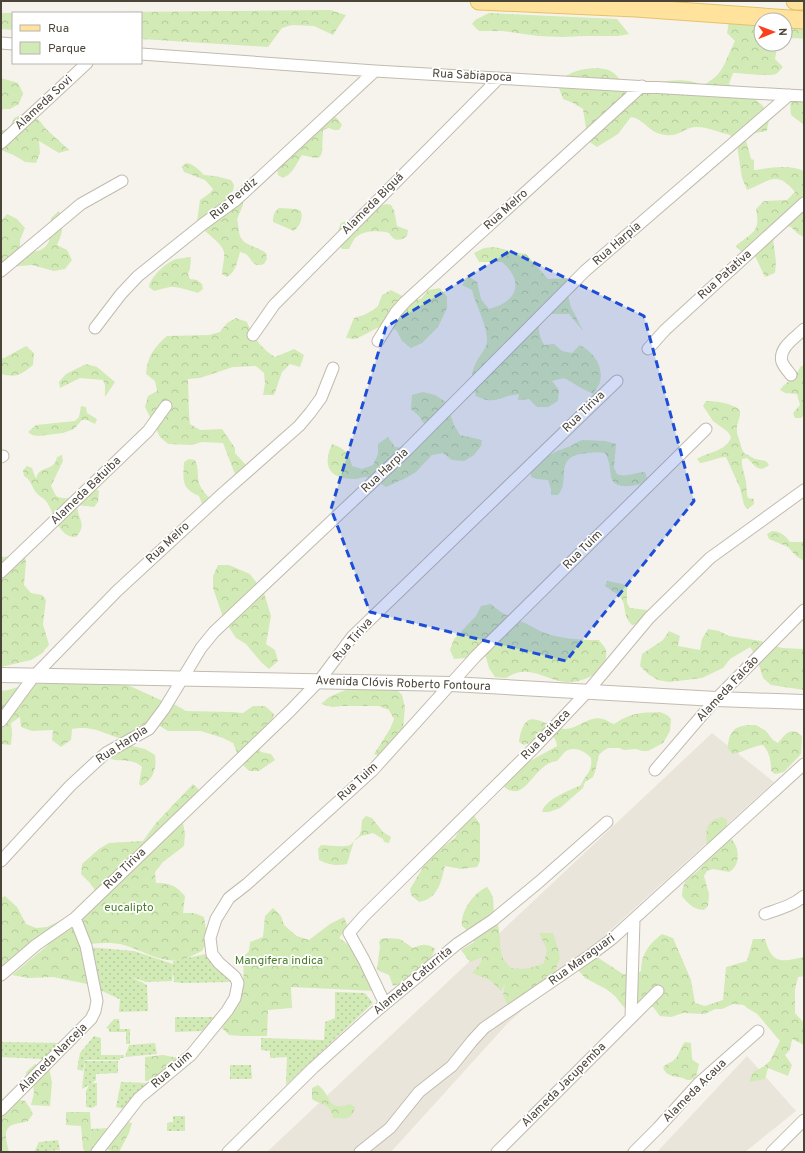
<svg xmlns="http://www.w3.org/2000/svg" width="805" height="1153" viewBox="0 0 805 1153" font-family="Overpass,sans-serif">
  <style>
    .residential { fill: #eae5da }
    .green { fill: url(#green-dots) }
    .forest { fill: url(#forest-crowns) }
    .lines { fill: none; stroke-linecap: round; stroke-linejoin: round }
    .minor-casing { stroke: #c2bbae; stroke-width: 13 }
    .tertiary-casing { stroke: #c2bbae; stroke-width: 16 }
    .primary-casing { stroke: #e6c16a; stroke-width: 19 }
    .minor { stroke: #fff; stroke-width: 11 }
    .tertiary { stroke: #fff; stroke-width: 14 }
    .primary { stroke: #ffe39c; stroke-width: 17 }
    .marked { fill: #1d4ed8; fill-opacity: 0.2; stroke: #1d4ed8; stroke-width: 3; stroke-dasharray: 8 5; stroke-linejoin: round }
    .labels { text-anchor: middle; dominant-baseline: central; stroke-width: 3.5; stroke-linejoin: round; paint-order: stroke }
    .street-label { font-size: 12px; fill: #4b4439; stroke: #fff }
    .park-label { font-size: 12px; fill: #4a7f2a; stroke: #fff }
  </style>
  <defs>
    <pattern id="green-dots" width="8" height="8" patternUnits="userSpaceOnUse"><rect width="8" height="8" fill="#d2eab5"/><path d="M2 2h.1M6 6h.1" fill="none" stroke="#b6ca9c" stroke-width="1.8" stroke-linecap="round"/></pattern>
    <pattern id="forest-crowns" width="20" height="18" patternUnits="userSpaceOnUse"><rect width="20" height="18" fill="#d2eab5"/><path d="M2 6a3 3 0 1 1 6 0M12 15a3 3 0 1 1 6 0" fill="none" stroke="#b6ca9c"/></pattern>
  </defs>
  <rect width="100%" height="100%" fill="#f6f3ec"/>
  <path class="residential" d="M712 733 774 782 507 1024 391 1152H267Z
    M747 1056 796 1111 745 1152H657Z"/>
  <path class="green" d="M88 947 134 951 173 964V961L206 954 230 982 182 983 174 982 173 970 172 981 146 982 131 977 147 985 148 1011 119 1012 120 998 119 999 98 989Z
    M335 992 365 993 373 1003 286 1085 287 1057 270 1058V1051L261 1050V1038L324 1040 325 1022 335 1018Z
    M175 1017H215L203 1031 175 1032Z
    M114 1019H119L120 1029H130V1044H126V1032H109V1029L106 1028Z
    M94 1036 101 1038V1055H124V1058H120V1060H85L83 1071 77 1069 80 1053Z
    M1 1042 62 1043 43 1059 1 1057Z
    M155 1043 157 1054 125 1057 129 1045Z
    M85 1061H118V1073L96 1074V1080L92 1083H97V1105L92 1108 86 1107V1091L89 1085 82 1089Z
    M230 1065H251L252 1079H230Z
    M121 1082 147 1083 128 1110 116 1107Z
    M173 1116H185V1131H167V1123L173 1122Z
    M58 1140 60 1150 34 1152 39 1142Z"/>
  <path class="forest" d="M330 10 346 15 333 35 314 26 292 25 282 28 268 47 141 39V13H13V30L1 29V13Z
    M489 13 617 19 629 34 618 36H584L562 37 538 36 503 31H479L472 24 475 20Z
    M729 21 761 22V44H781L777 48 775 59 783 67C781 69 778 73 776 74 770 77 742 73 733 73L729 84C742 93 767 101 769 118 769 122 767 127 767 131L755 133 745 137 751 159 754 160V170C771 168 787 164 804 171V237L798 234 791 227 780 224 772 230 776 262 775 273 765 277 755 256 744 255 736 246C752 232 761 233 756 209L764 201 787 200 795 192C776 169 769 182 747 190L742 178 737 145 730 135C720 133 708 127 697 127 684 127 680 137 665 135 648 133 645 119 631 117L618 134 597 147 588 141 583 109 573 103 563 99 559 88C560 85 562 80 565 77 574 69 597 66 608 70 615 72 620 80 624 85 652 88 674 73 703 85 725 74 724 62 735 41L727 33Z
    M804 22V39L796 38 785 39V26Z
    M1 78 18 83 23 93 19 104 10 109H3L1 114Z
    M804 92V125L791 115C789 102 791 97 804 92Z
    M24 113 26 124 30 115 39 120 46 129 69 150 59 153 39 141 40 153 36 163 25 162 16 156 1 150V131L10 128 14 118Z
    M328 115C335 116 338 118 342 125L339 130H334L329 128 323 130 322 152 320 157 315 158 302 155 293 170 288 175 283 178 278 175 277 169 280 164Z
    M186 163C194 164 198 169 204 175L215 176 231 180 234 185 233 191 229 194 243 200V205L237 219C239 225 238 233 241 238 245 246 259 247 266 253L267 259 264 264C252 268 253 260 246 254 244 253 242 253 240 252 237 262 236 272 227 277L222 274C222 267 225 259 224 252 222 242 204 233 197 222L200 200 210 193 213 189 205 180 184 172 182 167Z
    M386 204 391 205 394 210 397 226 408 230 407 236C399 242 394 241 389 233 381 230 362 230 355 238 353 241 351 245 349 249H342C335 241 337 233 341 223L346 221 352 223 369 209Z
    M279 208 296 209 301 211C303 219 300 226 294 231L273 222C273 216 274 212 279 208Z
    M59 211C64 226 63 232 57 245L67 250 72 260 65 269 54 271 32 265 9 267 1 271V221L7 214 17 219 25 228 20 240V251C30 253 44 253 49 241 51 236 50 225 51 218Z
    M494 247C505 249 515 253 526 254L548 279 571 278 577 289 568 296 571 307 583 331 569 314H545C537 326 537 331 544 345L554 344 562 351 572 353 580 345C593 352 604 366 600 382 599 386 595 390 594 394 583 390 574 383 564 378L552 381 559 390 558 401 548 407H537L529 399 518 400 519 394C499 396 496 406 476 396 472 385 470 373 476 363 479 355 487 349 487 341 487 323 476 307 472 290L462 285 468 276 477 282 481 299 489 309C517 302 525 282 502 262H479L474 253 484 248Z
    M191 257 190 269 188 274 190 279 197 280 202 284 203 289 198 293C191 291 176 286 170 287 164 288 159 290 154 291L149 287C150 278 166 262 176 259 181 258 186 258 191 257Z
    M440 288 447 297V308L438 327 422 343 411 348 402 341 397 331 387 323 356 339 346 338 354 318 364 315 373 310 378 306 382 295 391 290 410 300 421 299 428 290Z
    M236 318 247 322C252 336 262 349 275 357L294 349 304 355 300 367 290 364 282 372 274 395H263L265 384 264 373 256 366 233 367 200 378 188 379 189 413 190 424 200 430 222 429 235 448V453L246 465 235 474 223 443 202 442 191 445 168 444 160 437 145 407 148 396 157 391 155 381 146 374C147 357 154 347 167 336L209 335 220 332 227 323Z
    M26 346 34 353 33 365C21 375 16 378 1 374V358H4Z
    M86 364 97 367 115 382 105 397V385L103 380 80 378 60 388 59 382 66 374Z
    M801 366H804V415L801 418H795L793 413 800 405 797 394 785 393 780 390 783 386 795 376Z
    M423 392 435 395 446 402 454 425 460 435 482 440 481 446 474 455 464 461 452 460 443 453 432 455 416 472 406 478 386 487C380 483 374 478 366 477 362 477 358 479 354 479 329 479 322 466 332 444 345 449 349 452 352 466L362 469 373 465 378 454V444L388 437 395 447 406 448 425 425 419 416 411 409 412 395Z
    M706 401C717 401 731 403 740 410V415L737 426V433L742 449 744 453 755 459 766 461 769 465C758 474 755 465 747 458L742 459C741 467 745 474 746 482 747 488 746 492 748 498L754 499V504L748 509 744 505 740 488 726 457C718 457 709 462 700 463L697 459C708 452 727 451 731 437L728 432 713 421 703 406Z
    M81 406 86 407 87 413 97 419 95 424 87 420H82L74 429 63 433 38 436 32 435 28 432 36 425 75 421 79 417Z
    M583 440 605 441 616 444 614 468 617 474C627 478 635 472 645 472L647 478C643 484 639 485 631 486 602 488 616 471 605 453 596 451 588 453 580 454 554 460 571 480 558 495H551V489L548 480 537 479 531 477V472C546 457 548 454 568 447 574 445 577 441 583 440Z
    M62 455 63 461 51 486 56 496C70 502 81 494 94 488L99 491 98 502 94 507 77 505C77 518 88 524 76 537 57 537 55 513 46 501 43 497 38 496 35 491 31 485 31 480 24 476L23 470 27 466 32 468 36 479C39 464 54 473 57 457Z
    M189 459 195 460C199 468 197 475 199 483 201 489 206 495 211 499L203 506 199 496C181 488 183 480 184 462Z
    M772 531C780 531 785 535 790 542H804V561L796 556 788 547 769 539 767 534Z
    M24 552 26 562 24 585 31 593 42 595 46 600 43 624 49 645 41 654 31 660 1 667V557L13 556Z
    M218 565H229L250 574 264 593 271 616 266 644 275 650 278 661 269 669 261 662 246 644 236 638 224 620 213 588V576Z
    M607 581 623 584 627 588V603L630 608 647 610 646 616 637 623 632 625C622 616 627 606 621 598 617 593 610 590 605 586Z
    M491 604C501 614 512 618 525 623 531 626 536 629 542 632 560 639 580 640 599 640 601 643 605 647 606 650 610 671 581 684 565 682 554 681 539 673 529 672 520 671 514 673 506 678L495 677 489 668 486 657 476 652 466 658 454 659 450 650 454 639 476 616 481 606Z
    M708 629 719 631 729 636 761 641 771 645 782 648 804 649V690L771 685 763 678 756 656 750 647 730 659 723 668 702 678 669 682 658 680 648 674 640 666 642 654 663 640 669 631 680 636 678 646 700 650 702 639Z
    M108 682 130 686 165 702 176 705 186 711 232 712 243 713 253 706H265L274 714 271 726 256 743 261 752 271 754 275 760 259 771H249L241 763 233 743 223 738 201 731H168L158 725 147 722 122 739C103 733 92 725 72 729L71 740 61 747 52 740 53 730 32 731 21 727 20 717 11 723 12 733 11 745 1 744V691L8 690 28 684H44Z
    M393 686 402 695 405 707 403 729 381 757 374 754 390 729 394 719 389 710 379 706H343L332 707 321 704 329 697 350 688Z
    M660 712 667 715 671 719 670 731 663 743 648 751H642L636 749 624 750 619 748H608L603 751 599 755 595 772 593 777 585 782 583 788 560 808 549 812H542C545 799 569 791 581 785 585 774 593 772 591 758 585 751 575 746 566 751 563 753 560 758 557 761 532 764 527 804 504 787L506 782 526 762 532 760 557 746 556 741 553 736 547 737 524 745 519 742C525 700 545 729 565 729 579 729 588 715 603 719 607 720 610 723 614 724 633 712 639 713 660 712Z
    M756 725 766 731 773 740 778 743C786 734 790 726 802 736L801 754 784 772 775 774 771 771C771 761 770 753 763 745 753 746 743 752 733 754L728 749C728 729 737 724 756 725Z
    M128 745 145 749 155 755C157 769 153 780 141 786L139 784 142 767C133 758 122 762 110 759V754Z
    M193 784 202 793 183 823 185 834 184 846 163 862 155 872 156 883C170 883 175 885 185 896L183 913H194L204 917 208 940 202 951C195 954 187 959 179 960 161 963 141 950 124 945 113 942 101 943 90 944L92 985 53 977 28 978 12 975 48 945H42L5 967H1V898L5 896 17 907 26 924 36 928 47 927 79 912 96 892 90 883 81 874 82 864 99 849 109 843 143 841 156 823Z
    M473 814 480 824V861L477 867 461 869 445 866C441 882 438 899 419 902L411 895 410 889 428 859 437 851 455 838 461 827Z
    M366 816 372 818 383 832 391 837 389 843 384 842 383 839 373 833 361 836 354 841 347 864C336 866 329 865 319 860L318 849 321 845C330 845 342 848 350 845 354 843 355 838 359 836L361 831 362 820Z
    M722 817 727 820C727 825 726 832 729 836 731 840 730 837 733 841 740 850 740 866 729 872L713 869 707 871 704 876 709 894 708 906 704 910C693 909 689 905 682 896 683 874 693 879 704 864 714 850 694 823 722 817Z
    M487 887C495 897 493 901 494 913 495 919 499 925 499 931 502 948 497 955 511 968 521 970 535 968 544 963L547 950 539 933H553L559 952 560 958 554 975 536 989 529 990 521 999 508 1006 503 995 505 984 501 991 490 980 472 973 480 964 483 957 470 962 461 950 474 942 469 932 462 926C460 912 474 892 487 887Z
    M273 908 281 916 284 925 293 933 297 936 309 940 330 924 344 917 348 927 339 938 355 949 375 991 291 987 292 1008 268 1010 267 1036H242L229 1035 222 1028C236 1005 248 985 242 958L249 951 250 942 263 937 265 916Z
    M662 934 673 938 691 980 695 1003 705 1006 723 1000 726 967 747 961 753 939H765C772 965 782 962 804 957V976L798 977 795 989V1013L804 1023V1045L792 1039 790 1050 785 1055 792 1065 788 1076 768 1068 765 1079 749 1082 753 1072 763 1067 770 1061 780 1041C773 1033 766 1024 759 1016 755 1011 748 1010 744 1005L733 1004 722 1009H715L705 1014 683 1013 671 1017 660 1016 653 1007 642 1008 630 1013 622 1005 615 996 606 989 585 978 578 970 597 957 623 974 633 976 641 971C641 954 649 944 662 934Z
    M387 938 400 939 413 948C421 944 428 943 435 949 430 964 409 982 393 986L389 975 377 970 380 946 379 942 381 939Z
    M685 1042 691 1043 692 1059 694 1061 699 1064C696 1073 699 1080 687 1080 680 1075 666 1079 663 1067 667 1063 671 1063 675 1059 680 1054 680 1047 685 1042Z
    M163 1055 184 1059 157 1080 145 1081V1057Z
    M35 1064 49 1068 52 1082 50 1106 31 1105 34 1093 33 1085 27 1081 26 1072Z
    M318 1085C333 1096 325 1112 350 1104L355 1107C352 1121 345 1118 333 1118 329 1101 322 1106 312 1099V1088Z
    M20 1100 25 1101 30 1108 33 1114 28 1121C23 1123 17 1123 12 1125 2 1129 7 1144 9 1152H1V1117L11 1101Z
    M66 1112H90L91 1129 110 1128 115 1120 132 1123 129 1133 119 1152C112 1152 107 1149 100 1147L96 1152H86L83 1149 81 1126 66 1125Z"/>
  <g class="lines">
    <g class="minor-casing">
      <path id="minor" d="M1 43 13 44
        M141 54 375 71 804 96
        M1 143 87 63
        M1 271 81 204 122 181
        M95 328 121 294 138 276 203 224 236 200 375 71
        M253 335 274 305 499 78
        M378 341 396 312 405 302 642 86
        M648 349 665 330 804 203
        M791 375C788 371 784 367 782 362 778 348 795 338 804 329
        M1 457 3 456
        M1 572 148 431 166 406
        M1 721 34 676 117 591 222 494 299 426 310 413 321 398 333 368
        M655 770 716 699 804 610
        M1 861 70 786 97 761 106 753 149 729 164 709 201 648 214 632 407 450 585 271 789 95
        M765 914C779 909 792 906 804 896
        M1 975 36 945 75 918 290 711 319 681 352 637 617 381
        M385 1004 364 960 349 933 364 916 534 748 588 691 649 618 710 558 804 490
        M631 1018 634 920
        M1 1110 91 1019 95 1011 97 1001 86 946 75 918
        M97 1152 139 1098 191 1055 227 1011 235 998 238 983 235 977 219 963 212 954 210 938 216 919 229 898 247 884 372 771 476 656 706 429
        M228 1152 313 1068 373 1014 457 944 493 920 539 882 607 822
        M360 1152 390 1128 419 1092 452 1066 472 1041 484 1028 592 954 613 938 804 764
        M497 1152 658 991
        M634 1152 658 1128 699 1083 758 1031
        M772 1152 804 1120"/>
    </g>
    <g class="tertiary-casing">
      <path id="tertiary" d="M1 675 451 684 716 699 804 702"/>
    </g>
    <g class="primary-casing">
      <path id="primary" d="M479 1 636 8 804 20
        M795 1H804"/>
    </g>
    <use href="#minor" class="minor"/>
    <use href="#tertiary" class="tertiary"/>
    <use href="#primary" class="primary"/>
  </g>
  <path class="marked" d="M510 251 644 316 694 501 566 661 370 612 331 509 386 327Z"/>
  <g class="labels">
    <g class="street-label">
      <text transform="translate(472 76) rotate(3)">Rua Sabiapoca</text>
      <text transform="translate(44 103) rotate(-43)">Alameda Sovi</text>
      <text transform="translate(234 199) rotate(-40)">Rua Perdiz</text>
      <text transform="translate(373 204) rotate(-45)">Alameda Biguá</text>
      <text transform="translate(506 210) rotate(-42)">Rua Melro</text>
      <text transform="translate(617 244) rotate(-41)">Rua Harpia</text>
      <text transform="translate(725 275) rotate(-42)">Rua Patativa</text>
      <text transform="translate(584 412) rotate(-44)">Rua Tiriva</text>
      <text transform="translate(385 471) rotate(-43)">Rua Harpia</text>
      <text transform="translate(86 491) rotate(-44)">Alameda Batuiba</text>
      <text transform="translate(168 543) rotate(-43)">Rua Melro</text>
      <text transform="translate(583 550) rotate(-45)">Rua Tuim</text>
      <text transform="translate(353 640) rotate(-49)">Rua Tiriva</text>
      <text transform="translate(403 684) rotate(2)">Avenida Clóvis Roberto Fontoura</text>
      <text transform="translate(728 689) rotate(-47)">Alameda Falcão</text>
      <text transform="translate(546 735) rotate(-46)">Rua Baitaca</text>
      <text transform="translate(122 745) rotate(-33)">Rua Harpia</text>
      <text transform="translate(358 782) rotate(-43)">Rua Tuim</text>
      <text transform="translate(125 869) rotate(-44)">Rua Tiriva</text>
      <text transform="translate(582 960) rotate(-36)">Rua Maraguari</text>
      <text transform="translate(413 981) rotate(-40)">Alameda Caturrita</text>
      <text transform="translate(53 1058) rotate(-45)">Alameda Narceja</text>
      <text transform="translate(172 1070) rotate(-41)">Rua Tuim</text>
      <text transform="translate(564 1085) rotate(-45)">Alameda Jacupemba</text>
      <text transform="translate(695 1091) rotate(-45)">Alameda Acaua</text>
    </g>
    <g class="park-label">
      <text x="129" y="908">eucalipto</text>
      <text x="279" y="961">Mangifera indica</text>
    </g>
  </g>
  <rect width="805" height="1153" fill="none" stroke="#4b4439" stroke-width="4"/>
  <rect x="12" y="12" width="130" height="52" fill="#ffffff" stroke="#b7b4b0"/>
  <rect x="20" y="25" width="20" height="6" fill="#ffe39c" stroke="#b7b4b0"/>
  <text x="48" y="32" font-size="12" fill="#4b4439">Rua</text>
  <rect x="20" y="42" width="20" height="12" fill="#d2eab5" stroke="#b7b4b0"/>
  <text x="48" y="52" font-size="12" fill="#4b4439">Parque</text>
  <g transform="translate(773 32) rotate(89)"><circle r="19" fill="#ffffff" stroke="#b7b4b0"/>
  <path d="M0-3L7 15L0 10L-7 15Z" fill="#fc3f1d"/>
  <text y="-6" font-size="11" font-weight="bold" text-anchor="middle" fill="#4b4439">N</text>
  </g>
</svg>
